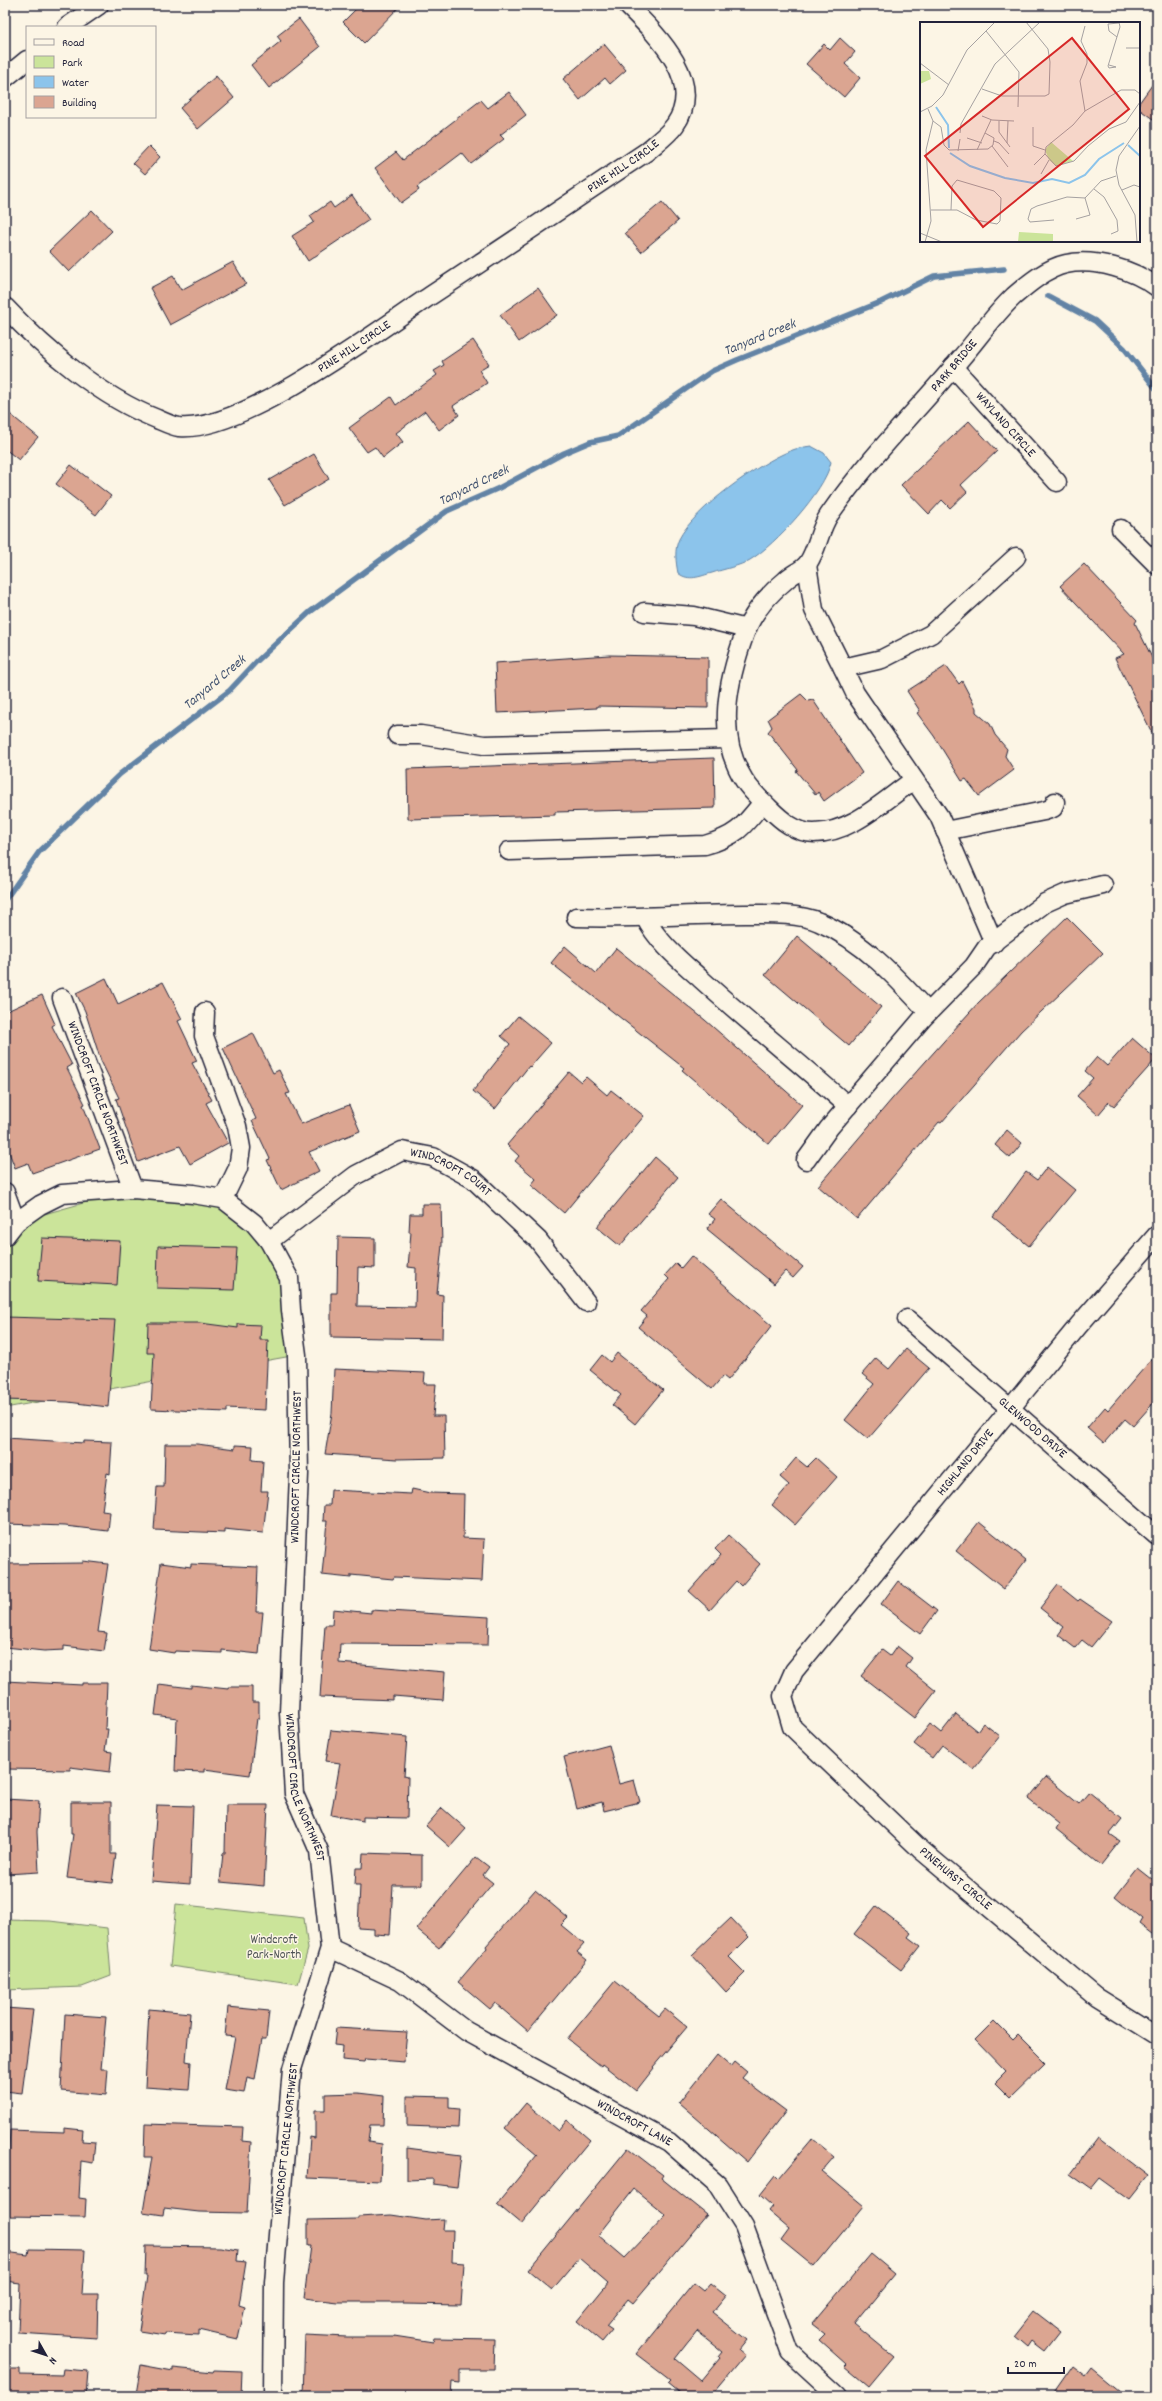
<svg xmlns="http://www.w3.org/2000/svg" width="1162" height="2401" viewBox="0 0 1162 2401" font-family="Dekko,sans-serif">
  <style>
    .green { fill: #cbe49a; stroke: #76836a }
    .water { fill: #8cc4eb; stroke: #6283a5 }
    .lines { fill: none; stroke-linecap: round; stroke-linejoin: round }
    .stream { stroke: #6283a5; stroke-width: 5.5 }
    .building { fill: #dba591; stroke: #22223b; fill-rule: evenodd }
    .minor-casing { stroke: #22223b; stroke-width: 21 }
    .minor { stroke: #fcf5e5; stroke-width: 18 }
    .labels { text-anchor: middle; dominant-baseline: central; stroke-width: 3; stroke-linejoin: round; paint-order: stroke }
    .street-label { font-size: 13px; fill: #22223b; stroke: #fcf5e5 }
    .park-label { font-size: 13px; fill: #4c5253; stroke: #fcf5e5 }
    .water-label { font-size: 14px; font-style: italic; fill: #425370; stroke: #fcf5e5 }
    .inset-river { fill: none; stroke: #8cc4eb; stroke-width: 2 }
    .inset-road { fill: none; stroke: #a5a1a1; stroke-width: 1 }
    .view { fill: #d62828; fill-opacity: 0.15; stroke: #d62828; stroke-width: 2 }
    .inset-edge { fill: none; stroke: #22223b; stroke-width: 2 }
  </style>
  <rect width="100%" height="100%" fill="#fcf5e5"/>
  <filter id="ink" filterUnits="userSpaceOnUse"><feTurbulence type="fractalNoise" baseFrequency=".025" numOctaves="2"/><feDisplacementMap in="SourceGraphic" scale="8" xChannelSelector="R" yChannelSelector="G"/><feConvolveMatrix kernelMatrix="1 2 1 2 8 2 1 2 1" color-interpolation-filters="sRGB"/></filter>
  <g filter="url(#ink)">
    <path class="green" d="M133 1189 223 1199 269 1241 291 1310 297 1355 5 1408V1243L16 1222Z
      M176 1904 304 1918 308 1949 298 1984 170 1966Z
      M5 1920 50 1921 107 1928 111 1976 82 1987 5 1990Z"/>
    <path class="water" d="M811 446 824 453 831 462C825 491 775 545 750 560 740 566 724 569 712 573 700 576 689 582 678 573 676 563 674 549 679 539 694 509 759 463 790 451 797 448 804 447 811 446Z"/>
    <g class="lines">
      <path class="stream" d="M1048 296 1095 321 1124 348 1157 390
        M5 900 39 852 120 774 229 691 256 662 310 612 447 511 499 488 564 453 590 442 618 436 712 371 737 360 881 302 934 276 1004 269"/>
    </g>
    <path class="building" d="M360 5H401L364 43 343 22Z
      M299 19 320 47 269 88 251 65 281 41 277 36Z
      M840 38 855 52 845 64 860 78 844 97 806 64 824 44 830 50Z
      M604 44 626 70 610 84 605 78 580 100 563 79Z
      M216 76 234 98 198 129 180 108Z
      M1157 78V122L1139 109V103Z
      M509 92 526 115 500 135 504 139 471 164 462 153 417 187 419 190 401 203 375 168 396 152 403 160 481 100 488 108Z
      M149 146 160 157 145 174 133 163Z
      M352 195 369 220 308 261 292 236 314 222 310 216 330 202 334 208Z
      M662 202 678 221 641 252 625 233Z
      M92 210 112 231 69 272 49 251Z
      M233 262 246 284 170 325 150 288 173 276 181 290Z
      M538 288 557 315 519 342 500 315Z
      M473 340 489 364 479 370 487 383 453 406 459 415 439 430 425 411 396 433 403 442 383 458 375 447 367 452 349 428 391 397 396 405 437 375 434 371 444 365 442 361Z
      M5 410 38 437 19 460 5 449Z
      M969 421 997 451 961 485 967 492 950 508 942 500 929 514 901 485Z
      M314 454 329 479 285 505 269 480Z
      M71 465 111 496 96 515 56 484Z
      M1084 564 1137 620 1135 623 1157 668V743L1115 658 1124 654 1060 586Z
      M609 655 708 657V708L597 706V708L497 713 495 663Z
      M946 666 959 684 962 681 976 708V712L990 724 995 735 1007 749 1005 756 1014 770 979 796 966 779 962 781 934 736 917 713 920 711 907 691Z
      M801 694 808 701 813 700 862 773 824 801 818 792 816 795 796 771 798 770 768 732 772 727 768 719Z
      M714 758 715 808 555 812V815L408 819 407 769Z
      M1067 917 1103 953 1021 1031 941 1123 939 1122 857 1219 818 1186 892 1099 978 1003Z
      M797 936 881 1007 849 1046 765 975Z
      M565 946 596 973 616 948 705 1020 802 1105 769 1144 682 1070 684 1068 551 963Z
      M106 978 118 1004 163 982 182 1019 178 1021 197 1061 192 1063 212 1100 206 1103 228 1143 190 1164 180 1146 138 1162 116 1099 119 1098 101 1061 85 1011 76 993Z
      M42 995 55 1024 52 1026 72 1065 67 1068 85 1104 83 1105 100 1149 32 1173 28 1163 15 1168 5 1142V1012Z
      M518 1016 551 1043 530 1067 529 1066 495 1109 473 1091 510 1044 501 1036Z
      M253 1033 273 1073 279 1070 290 1093 286 1094 301 1124 349 1105 360 1131 309 1152 319 1171 281 1190 267 1160 270 1159 252 1121 256 1119 223 1048Z
      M1132 1038 1156 1059 1114 1106 1109 1102 1098 1115 1077 1096 1093 1078 1085 1071 1097 1057 1107 1066Z
      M569 1072 581 1082 586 1077 607 1095 611 1090 644 1116 564 1213 531 1185 536 1179 515 1161 519 1156 507 1145Z
      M1007 1130 1022 1143 1010 1158 995 1145Z
      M655 1157 678 1177 620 1246 597 1227Z
      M1047 1167 1075 1190 1029 1246 993 1217 1026 1172 1037 1180Z
      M721 1199 803 1267 793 1278 785 1271 774 1284 707 1229 715 1219 708 1214Z
      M422 1204H441L442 1245 437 1294 443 1295 442 1339 331 1337V1293H337L338 1237 375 1238V1268L358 1267 357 1306 415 1307 416 1268 408 1267 411 1232H409L410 1214H422Z
      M42 1238 120 1241 117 1285 38 1281Z
      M158 1246 237 1248 234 1290 157 1288Z
      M691 1256 772 1326 728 1380 723 1376 712 1389 638 1327 647 1316 641 1311 669 1279 665 1275 676 1263 681 1268Z
      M5 1317 115 1320 108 1407 68 1402 5 1400Z
      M148 1323H200L238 1328V1324L261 1325 260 1340H268L265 1410 227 1408V1412L151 1409 154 1353H147Z
      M906 1349 929 1368 868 1439 845 1420 874 1384 862 1374 876 1358 889 1369Z
      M617 1353 663 1390 635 1424 612 1405 621 1395 590 1370 602 1355 610 1362Z
      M1157 1353V1399L1133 1426 1125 1419 1104 1443 1087 1428 1105 1407 1108 1410Z
      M334 1369 425 1373 424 1384H436L433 1416H444L445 1458 397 1459 325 1454 332 1413Z
      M6 1438 84 1443V1441L112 1442 110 1474 107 1473 102 1511 110 1512 108 1531 65 1526 5 1524Z
      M165 1444H197L235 1449V1445L253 1446 252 1460 263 1461 261 1491H268L263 1533 224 1529V1533L154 1530 157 1487H164Z
      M796 1458 807 1467 816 1458 837 1477 795 1525 772 1505 789 1485 780 1477Z
      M412 1489 430 1493 464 1494 463 1538 484 1539 482 1581 394 1577 393 1579 351 1575V1578L322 1575 327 1521H323L324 1505H330L331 1490 411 1494Z
      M979 1522 1026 1560 1004 1589 956 1551Z
      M728 1535 760 1564 741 1586 736 1581 710 1610 689 1591 721 1555 715 1549Z
      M83 1561 108 1564 98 1632 107 1633 104 1651 64 1646V1650L44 1651 5 1647V1564L83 1563Z
      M161 1563 191 1567V1564L258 1567 256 1612H263L259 1654 222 1650V1653L175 1651 174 1653 149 1649Z
      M898 1581 937 1611 920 1634 881 1604Z
      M1058 1585 1078 1601 1080 1599 1112 1621 1091 1647 1082 1640 1075 1648 1058 1635 1064 1627 1040 1608Z
      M333 1609 371 1613V1610L489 1617 488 1645 340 1644 339 1663 445 1672 443 1700 393 1696V1700L320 1697 325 1625H332Z
      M897 1646 912 1658 906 1667 936 1691 915 1718 861 1676 882 1650 890 1656Z
      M5 1681 82 1685V1683H107L105 1729H108L105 1751 112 1752 110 1772 70 1767V1770L5 1769Z
      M159 1684 191 1688V1685L228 1689V1687H252V1702H259V1718H257L250 1775 204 1769V1772L175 1771 177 1718 155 1715Z
      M956 1714 977 1731 983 1723 1000 1736 973 1769 942 1745 932 1758 914 1744 930 1724 941 1733Z
      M331 1730 407 1737 404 1776 408 1777 407 1818 363 1817V1821L331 1815 340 1763 326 1761Z
      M609 1745 619 1784 634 1780 640 1802 604 1811 602 1802 577 1809 564 1757Z
      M1046 1777 1079 1804 1089 1792 1122 1819 1110 1834 1120 1841 1101 1865 1056 1829 1059 1824 1028 1799Z
      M5 1799 39 1801 37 1832 39 1872 6 1874Z
      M71 1802H111V1854H116L112 1883 67 1878 73 1834H71Z
      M157 1805 193 1806 190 1884 151 1881Z
      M226 1805H268L264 1886 220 1882 223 1853H225Z
      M442 1808 466 1829 450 1847 426 1826Z
      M363 1853 422 1855V1885H393L390 1935 374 1934V1929L358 1928 360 1885H355L356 1868H362Z
      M476 1857 489 1867 483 1875 493 1883 439 1948 416 1929Z
      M1138 1868 1157 1883V1938L1139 1924 1142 1919 1115 1897Z
      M535 1890 568 1918 561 1925 584 1944 577 1952 587 1960 528 2031 495 2003 490 2009 458 1982 487 1948 486 1946Z
      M876 1906 911 1933 908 1937 920 1946 901 1970 854 1934Z
      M731 1918 749 1937 729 1957 745 1973 726 1992 692 1955Z
      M615 1981 659 2016 665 2009 687 2027 653 2067 654 2068 636 2091 602 2064 601 2066 567 2039Z
      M228 2007 269 2011 266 2039H262L255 2079 247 2077 244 2093 225 2090 235 2037 225 2036Z
      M5 2008 33 2010 22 2093 5 2091Z
      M149 2009 190 2013 186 2061 191 2062 189 2090 145 2087Z
      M65 2014 106 2017 101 2069H108L106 2095 61 2091Z
      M994 2021 1013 2040 1018 2035 1046 2063 1010 2098 995 2083 1006 2072 975 2040Z
      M336 2028 407 2032 404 2062 365 2059 364 2062 342 2060 343 2046 334 2045Z
      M717 2055 731 2067 735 2062 747 2072 742 2078 786 2111 747 2162 679 2103Z
      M358 2093 384 2096 383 2125H370L368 2142 382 2144 380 2181 307 2178 310 2137 315 2138V2110H325V2094Z
      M407 2096 449 2097V2108L459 2109 458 2128 407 2126Z
      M526 2103 558 2131 567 2120 590 2140 521 2224 497 2204 537 2155 505 2128Z
      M145 2124 243 2127 242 2141 251 2142 247 2213 199 2212 164 2208 163 2215 143 2212 152 2157H144Z
      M64 2128 83 2130 82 2141 95 2142 93 2163 81 2161 79 2198 86 2199 85 2217 5 2216 10 2130 64 2132Z
      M1098 2137 1148 2175 1129 2199 1100 2178 1091 2189 1070 2174Z
      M812 2139 834 2157 822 2171 864 2206 814 2267 781 2240 789 2229 768 2211 772 2206 760 2195 775 2176 778 2179Z
      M407 2148 461 2155 457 2187 433 2184V2179L407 2180Z
      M628 2148 663 2175 661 2178 707 2215 633 2303 628 2299 606 2326 612 2330 602 2342 577 2321 608 2283 579 2258 552 2290 528 2270ZM634 2189 666 2215 625 2258 598 2235Z
      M391 2215 426 2220 444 2219 443 2230H453L452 2262 464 2263 461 2305 403 2304V2302H337L304 2298 311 2246H308V2220L359 2219V2217Z
      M146 2246 220 2247 238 2250 237 2261 246 2262 239 2305 245 2307 238 2339 198 2330V2335L165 2333V2335L139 2331 147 2276H145Z
      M29 2249 85 2250 82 2294H98L97 2338 18 2333 20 2283 5 2281V2252L28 2255Z
      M871 2254 895 2274 854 2324 893 2356 868 2386 844 2366 846 2364 819 2340 825 2334 812 2324Z
      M694 2283 704 2291 711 2283 726 2295 712 2312 747 2340 739 2350 745 2355 714 2392 719 2396H683L667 2383 670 2380 636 2354ZM697 2331 722 2351 718 2356 720 2358 701 2381 675 2359Z
      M1034 2311 1060 2331 1045 2350 1032 2340 1028 2346 1015 2335Z
      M305 2335 347 2337H394V2336L433 2342 434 2338 495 2339 494 2369H460V2383L452 2382 451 2396H303Z
      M141 2365 173 2371V2368L213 2372 214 2370 242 2371 241 2396 136 2394Z
      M1073 2366 1086 2376 1092 2368 1126 2396H1052Z
      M5 2369H20V2374L62 2375 63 2369 88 2371 86 2396H5Z"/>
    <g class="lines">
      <g class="minor-casing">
        <g id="minor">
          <path d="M67 27 99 5"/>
          <path d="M5 78 27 60"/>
          <path id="s1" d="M5 307C46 351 101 397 157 419 164 422 172 426 179 427 242 433 375 332 430 296 502 249 574 200 646 152 655 144 668 135 675 125 706 81 656 34 627 5"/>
          <path id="s2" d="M953 367 1057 482"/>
          <path d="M1121 529 1157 565"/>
          <path d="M807 565 814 610 843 668 855 693 939 816 994 943"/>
          <path d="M644 612 694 616 747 629"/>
          <path d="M843 668 882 659 931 634 1016 557"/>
          <path d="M397 735H421L484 745 728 739"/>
          <path id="s3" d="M914 780C884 800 852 833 814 833 796 833 781 820 769 808 761 800 750 790 744 780 715 734 728 680 745 633 753 612 769 594 786 580 792 574 803 570 808 563 818 548 819 530 829 515 868 459 918 410 961 358 979 337 994 315 1014 296 1028 284 1047 268 1066 264 1095 258 1134 270 1157 287"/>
          <path d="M945 831 1044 811 1053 808 1055 802"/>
          <path d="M509 851 705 845C737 836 743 827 763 802"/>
          <path d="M576 917C633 919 689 914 746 914 767 914 799 913 819 922 862 940 897 978 928 1012"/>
          <path d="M645 917C657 942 682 962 702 980 749 1023 800 1063 848 1106"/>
          <path id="s4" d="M62 998 133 1189"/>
          <path d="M205 1012 204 1036 237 1126 241 1148 238 1168 223 1199"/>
          <path d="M806 1160 829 1128 923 1018 974 966 987 947 1045 903 1065 894 1103 885"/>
          <path d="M5 1192 16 1222"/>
          <path id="s5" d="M1157 1235 1079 1325 794 1671 783 1696 792 1727 920 1849 1096 1997 1157 2035"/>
          <path id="s6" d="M5 1236 16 1222 40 1205 62 1194 133 1189 193 1194 223 1199 254 1223 269 1241 289 1278 291 1310 297 1355 299 1474 289 1713 294 1794 319 1851 330 1948 292 2069 274 2282 273 2396"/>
          <path id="s7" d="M269 1241 356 1175 402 1151 433 1157 473 1179 538 1240 586 1302"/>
          <path id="s8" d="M907 1319 1157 1536"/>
          <path id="s9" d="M330 1948 400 1981 466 2031 669 2142 718 2185 744 2226 790 2352 838 2396"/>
        </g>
      </g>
      <use href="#minor" class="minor"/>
    </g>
  </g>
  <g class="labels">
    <g class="street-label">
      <text stroke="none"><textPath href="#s1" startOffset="733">PINE HILL CIRCLE</textPath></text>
      <text stroke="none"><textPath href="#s1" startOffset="409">PINE HILL CIRCLE</textPath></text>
      <text stroke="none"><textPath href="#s3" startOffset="701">PARK BRIDGE</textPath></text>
      <text stroke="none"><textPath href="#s2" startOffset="78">WAYLAND CIRCLE</textPath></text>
      <text stroke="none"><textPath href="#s4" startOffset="102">WINDCROFT CIRCLE NORTHWEST</textPath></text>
      <text stroke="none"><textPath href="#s7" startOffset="215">WINDCROFT COURT</textPath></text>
      <text stroke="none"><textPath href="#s8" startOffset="166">GLENWOOD DRIVE</textPath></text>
      <text transform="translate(966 1463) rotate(-51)">HIGHLAND DRIVE</text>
      <text transform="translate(297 1467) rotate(-89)">WINDCROFT CIRCLE NORTHWEST</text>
      <text stroke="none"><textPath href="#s6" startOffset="851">WINDCROFT CIRCLE NORTHWEST</textPath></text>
      <text stroke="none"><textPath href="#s5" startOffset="850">PINEHURST CIRCLE</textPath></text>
      <text stroke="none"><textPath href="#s9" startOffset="352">WINDCROFT LANE</textPath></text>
      <text transform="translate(287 2139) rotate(-84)">WINDCROFT CIRCLE NORTHWEST</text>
    </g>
    <g class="park-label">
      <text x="274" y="1940">Windcroft<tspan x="274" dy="15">Park-North</tspan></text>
    </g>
    <g class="water-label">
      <text transform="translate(760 338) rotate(-22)">Tanyard Creek</text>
      <text transform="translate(474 486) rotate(-26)">Tanyard Creek</text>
      <text transform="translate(215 683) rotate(-40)">Tanyard Creek</text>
    </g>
  </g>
  <g transform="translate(920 22)">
    <rect width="220" height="220" fill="#fcf5e5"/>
    <path d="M0 49H9L11 57 0 62ZM131 120 153 139 136 144 129 138 125 128ZM99 210 133 212V220H98Z" fill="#cbe49a"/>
    <path class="inset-river" d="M16 85 28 103 29 126M208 123 220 134M30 131 50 144 85 156 113 161 132 157 149 161 165 153 179 137 204 121"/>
    <path class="inset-road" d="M165 4 161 19 167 32V41L160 59 165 89M66 9 99 50 98 85M197 15 189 9 188 2 199 1M206 26H220M0 41 29 63M189 43 196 45 189 46 188 44 200 5 199 0M62 67 82 74H125L129 72 130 40 128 27 106 0M220 72 215 68H201L165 89 153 103 126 125 125 132 136 144 154 139 168 124 189 107 206 100 220 80M0 90 12 84 23 73 47 28 75 0M62 94 72 98 94 99M13 99 21 105 24 123 29 128 68 127 73 123 74 116 65 111M79 99V110L90 125M113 105V124L125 128M40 111 41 102 75 42 120 0M47 116 62 121M74 119 79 121 89 132M87 121 88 99M72 124 88 145M57 128 71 98M38 129 40 117M114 143 125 132M121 152 129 138M174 167 184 175 197 198 198 209 191 212M202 168 214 163 220 165M11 188H37L56 198 77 202 80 199 81 176 74 169 37 158 32 164 31 188M156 197 170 193 165 176M134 198 110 200 108 197 111 187 117 184 147 175 165 176 181 159 196 154M0 211 22 220M5 220 11 199 6 128 13 99 8 87M217 220 215 193 199 163 196 148 199 134 220 104"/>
    <path class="view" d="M152 16 209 87 63 205 5 134Z"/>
    <rect width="220" height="220" class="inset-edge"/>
  </g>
  <rect width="1162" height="2401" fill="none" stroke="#fcf5e5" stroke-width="20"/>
  <rect x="10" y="10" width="1142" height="2381" fill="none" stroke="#22223b" stroke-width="1.5" filter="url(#ink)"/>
  <rect x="26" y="26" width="130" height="92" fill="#fcf5e5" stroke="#a5a1a1"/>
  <rect x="34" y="39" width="20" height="6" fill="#fcf5e5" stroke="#a5a1a1"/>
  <text x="62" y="46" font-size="12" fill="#22223b">Road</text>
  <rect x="34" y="56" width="20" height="12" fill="#cbe49a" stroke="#a5a1a1"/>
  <text x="62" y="66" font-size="12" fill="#22223b">Park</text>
  <rect x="34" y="76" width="20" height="12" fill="#8cc4eb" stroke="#a5a1a1"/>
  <text x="62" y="86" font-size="12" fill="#22223b">Water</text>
  <rect x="34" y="96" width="20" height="12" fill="#dba591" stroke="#a5a1a1"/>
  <text x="62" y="106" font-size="12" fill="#22223b">Building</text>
  <g transform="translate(46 2355) rotate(129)" stroke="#fcf5e5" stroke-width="3" paint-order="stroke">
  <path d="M0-3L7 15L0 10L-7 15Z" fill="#22223b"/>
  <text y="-6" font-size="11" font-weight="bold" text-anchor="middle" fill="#22223b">N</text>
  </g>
  <path d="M1008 2367v6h56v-6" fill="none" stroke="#22223b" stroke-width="2"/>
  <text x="1014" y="2367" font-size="12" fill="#22223b" stroke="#fcf5e5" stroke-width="3" paint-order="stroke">20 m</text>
</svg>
